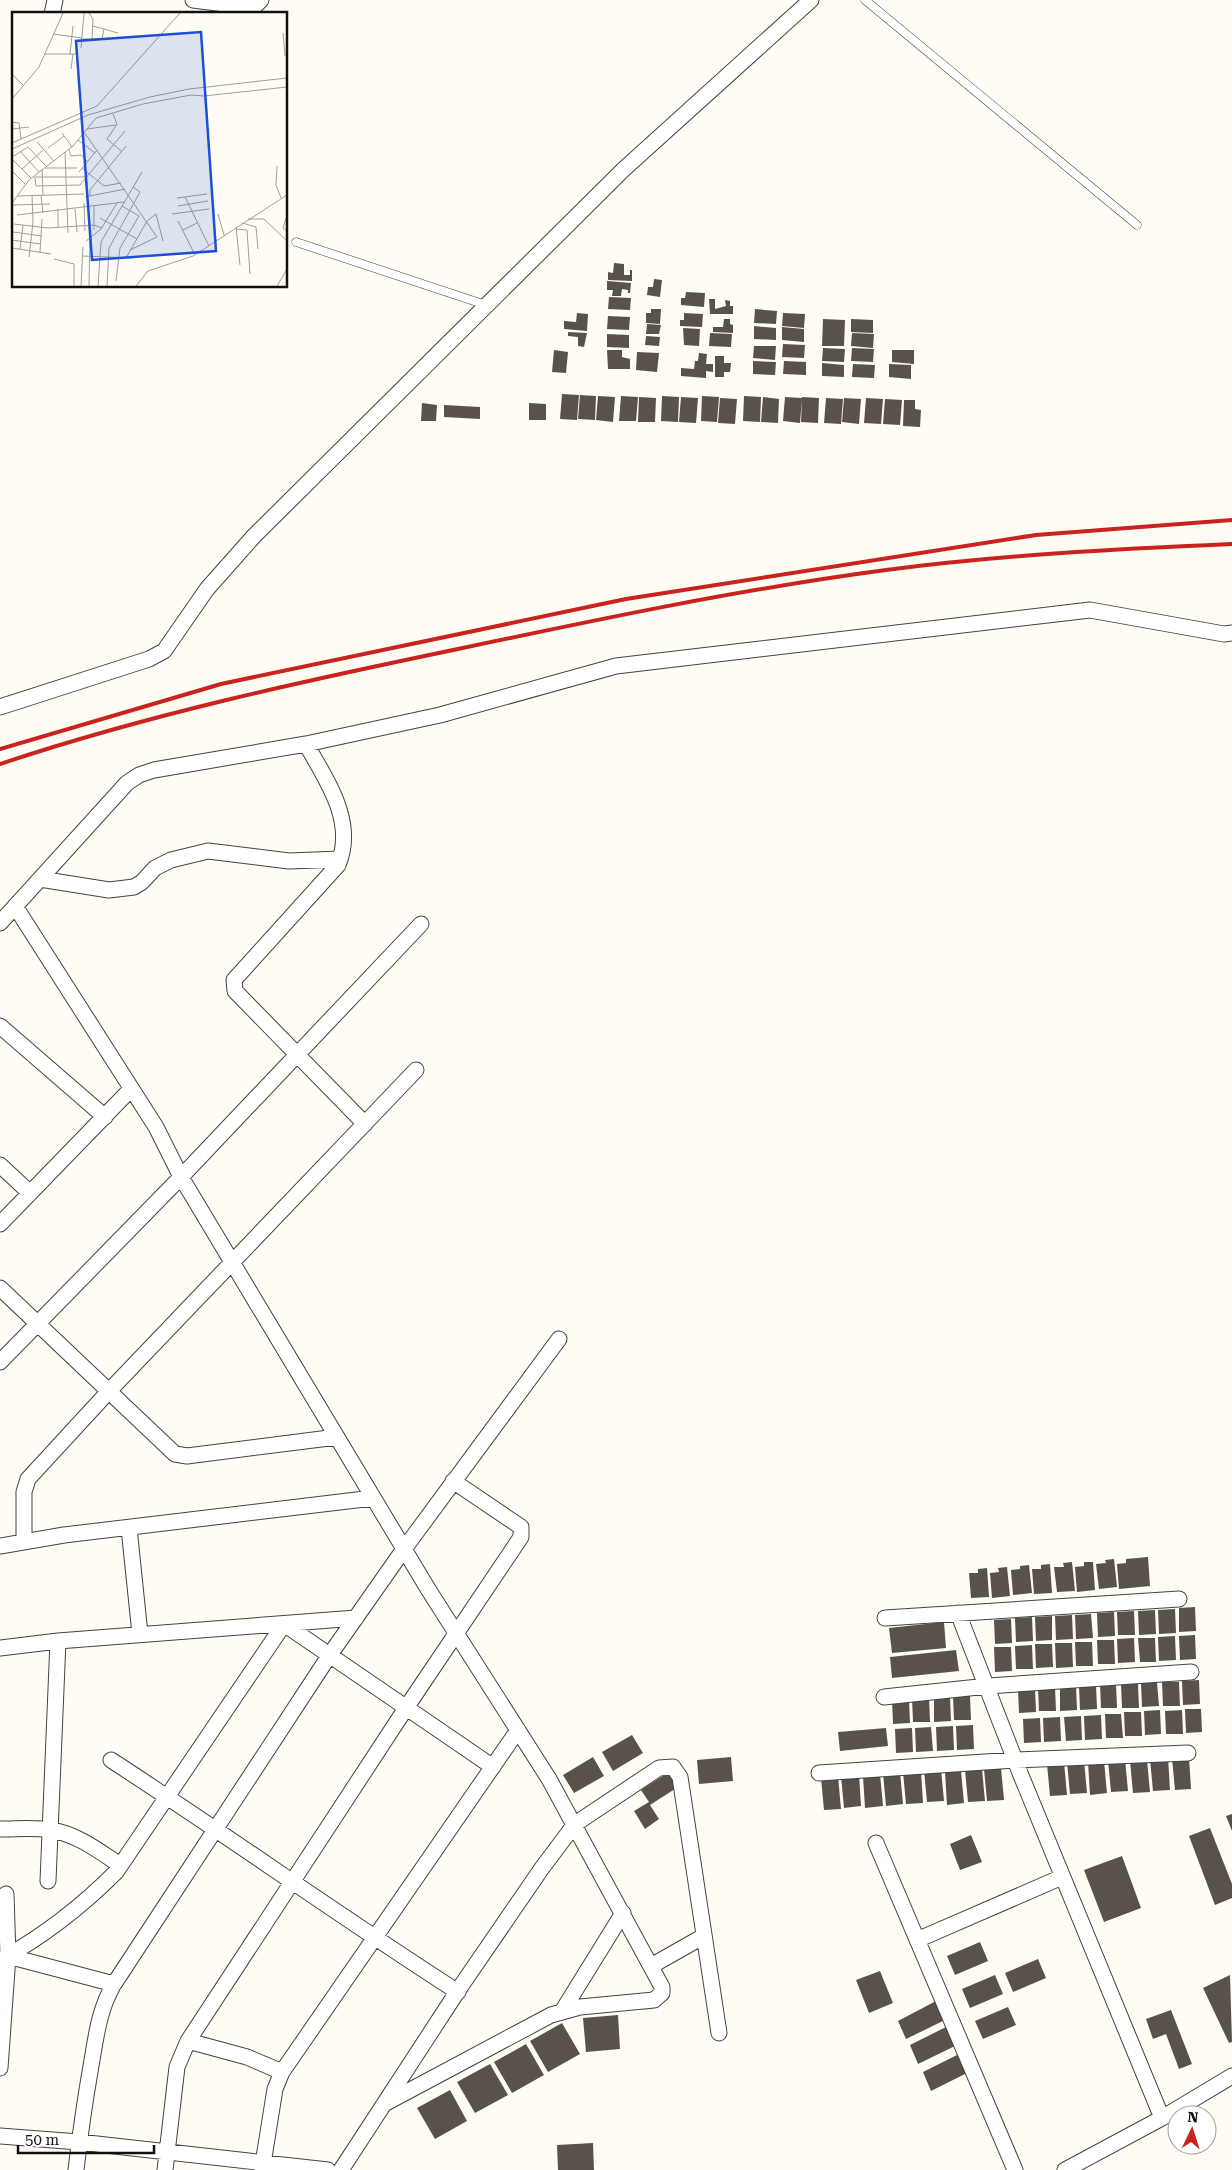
<svg xmlns="http://www.w3.org/2000/svg" width="1232" height="2170" font-family="'Roboto Serif',serif">
<style>
.building{fill:#59524b}
.lines{fill:none;stroke-linecap:round;stroke-linejoin:round}
.service-casing{stroke:#434343;stroke-width:9}
.minor-casing{stroke:#434343;stroke-width:17}
.service{stroke:#fff;stroke-width:8}
.minor{stroke:#fff;stroke-width:15}
.rail{stroke:#ca221e;stroke-width:4}
.inset-road{fill:none;stroke:#9f9e98;stroke-width:1}
.view{fill:#1d4ed8;fill-opacity:0.15;stroke:#1d4ed8;stroke-width:2.5}
.inset-edge{fill:none;stroke:#101010;stroke-width:2.5}
</style>
<rect width="100%" height="100%" fill="#fffdf3"/>
<!-- building -->
<path class="building" d="M614 263 624 264V275H630V270H632V281L608 280V272L613 273Z
M654 279 662 280 660 297 647 295 648 287H653Z
M607 281 631 283 630 293H628V290L622 289 621 296H612L613 290H607Z
M686 292 705 293 704 307 681 305V298H685Z
M609 297 631 298 630 310 608 309Z
M709 299H715V309L726 306 725 300 730 301V306H733V314H710Z
M651 309H661L660 324 646 323V313H651Z
M755 309 777 311 776 324 754 323Z
M577 313 588 314 587 331 564 329V321L576 322Z
M684 313 703 314 702 327 680 326V320H684Z
M783 313 805 314 804 328 782 326Z
M608 316 630 317 629 330 607 329Z
M724 319H730V324L733 325V333L713 332V327H723Z
M823 319 845 320 844 346H822Z
M851 319 873 320V333L851 332Z
M647 324 661 325 659 334H646Z
M754 326 776 328V340L754 339Z
M782 327 804 329V342L782 340Z
M683 328 700 329 699 346 684 345Z
M568 332 587 333 584 347 578 346V337L568 336Z
M710 333 732 334 731 347 709 346Z
M852 333 874 334 873 348 851 346Z
M607 334 629 335V348L607 347Z
M646 336 660 337 659 346 645 345Z
M783 344 805 345 804 358 782 357Z
M754 346H776L775 360 753 358Z
M823 348 845 349 844 362 822 361Z
M852 348 874 349 873 362 851 361Z
M554 350 568 352 566 373 552 372Z
M607 350H622V357L630 359V369H608Z
M892 350H914V364L892 362Z
M637 352 659 353 657 372 636 370Z
M699 353 707 354 706 364H713V372L706 371V378L681 376V368L694 369 695 361H698Z
M715 356H724V363H731L730 372H724V377H715Z
M753 361 776 362 775 375 753 374Z
M784 361 806 362V375L783 374Z
M822 363 844 365V377L822 376Z
M853 364 875 365 874 378 852 377Z
M889 364 911 365V379L889 377Z
M562 394 579 395 577 420 560 419Z
M580 395 596 396 595 420 578 419Z
M598 396 615 397 613 422 596 420Z
M621 396 638 397 636 421H619Z
M662 396 679 397 678 422 661 421Z
M702 396 719 397 717 422 701 421Z
M744 396 761 397 760 422 743 421Z
M639 397 656 398 655 422H638Z
M681 397 698 398 696 423 679 422Z
M763 397 779 399 778 423 761 422Z
M785 397 802 398 800 423 783 421Z
M802 397 819 398 818 423 801 422Z
M720 398 737 399 735 424 718 423Z
M826 398 843 399 841 424 824 423Z
M844 398 861 399 859 424 842 422Z
M866 398 883 399 881 424 864 423Z
M885 399 902 400 900 425 883 424Z
M904 400H915V409L921 410 920 427 903 426Z
M422 403 437 405 436 421H421Z
M529 403 546 404V420H529Z
M444 405 480 407V419L444 417Z
M1148 1557 1150 1586 1119 1589 1117 1564 1126 1563V1559Z
M1114 1559 1117 1587 1099 1589 1096 1564 1106 1563 1105 1560Z
M1072 1562 1075 1591 1057 1592 1054 1567H1064L1063 1563Z
M1084 1562H1093L1095 1590 1077 1592 1075 1567 1084 1566Z
M1050 1564 1052 1593 1034 1594 1032 1569H1041V1565Z
M1029 1565 1032 1593 1013 1595 1011 1570 1020 1569V1566Z
M1007 1567 1010 1596 992 1598 990 1573 999 1572 998 1568Z
M987 1568 989 1597 971 1598 969 1573H978V1569Z
M1195 1607 1196 1631 1179 1632V1608Z
M1175 1609 1176 1633 1159 1634 1158 1610Z
M1155 1610 1156 1634 1139 1635 1138 1611Z
M1134 1611 1135 1635H1118L1117 1612Z
M1114 1612 1115 1636 1098 1637 1097 1613Z
M1091 1614 1093 1638 1076 1639 1075 1615Z
M1072 1615 1073 1639 1056 1640 1055 1616Z
M1052 1616V1640L1036 1641 1035 1617Z
M1032 1617 1033 1641 1016 1642 1015 1618Z
M1011 1619 1012 1643 995 1644 994 1620Z
M944 1622 946 1648 892 1653 889 1628Z
M1195 1635 1196 1659 1180 1660 1179 1636Z
M1175 1636 1176 1660 1159 1661 1158 1637Z
M1134 1638 1135 1662 1118 1663 1117 1639Z
M1138 1638H1155L1156 1662H1140Z
M1097 1640H1114L1115 1664H1098Z
M1075 1642H1092L1093 1666H1076Z
M1055 1643H1072L1073 1667 1056 1668Z
M1035 1644H1052L1053 1667 1036 1668Z
M1032 1645 1033 1669H1016L1015 1646Z
M994 1647H1011L1012 1671 995 1672Z
M956 1650 959 1671 892 1678 890 1657Z
M1199 1680 1200 1704 1183 1705 1182 1681Z
M1157 1682 1159 1706 1142 1707 1141 1683Z
M1162 1682H1179L1180 1706H1163Z
M1116 1683 1117 1708H1101L1100 1684Z
M1121 1684H1138L1139 1708H1122Z
M1096 1685 1097 1709 1080 1710 1079 1686Z
M1076 1686 1077 1710 1060 1711V1687Z
M1055 1687 1056 1711H1039L1038 1688Z
M1035 1688 1036 1712 1019 1713 1018 1689Z
M953 1696H970L971 1720H954Z
M929 1697 930 1722H913L912 1698Z
M950 1697 951 1721 934 1722V1698Z
M892 1699H909L910 1723 893 1724Z
M1185 1709H1201L1202 1732 1186 1733Z
M1160 1710 1161 1734 1145 1735 1144 1711Z
M1182 1710 1183 1734H1166L1165 1711Z
M1124 1712H1141L1142 1736H1125Z
M1105 1714H1121L1123 1738H1106Z
M1101 1715 1102 1739 1085 1740 1084 1716Z
M1081 1716 1082 1740 1066 1741 1064 1717Z
M1060 1717 1061 1741 1044 1742 1043 1718Z
M1040 1718 1041 1742 1024 1743 1023 1719Z
M973 1725 974 1749 957 1750 956 1726Z
M953 1726 954 1750 937 1751 936 1727Z
M931 1727 933 1751 916 1752 915 1728Z
M886 1728 888 1746 840 1751 838 1732Z
M912 1728 913 1752 896 1753 895 1729Z
M632 1735 643 1753 613 1771 602 1752Z
M593 1757 604 1776 574 1793 563 1775Z
M731 1757 733 1781 699 1784 697 1760Z
M1168 1757 1170 1790 1153 1791 1150 1759Z
M1189 1757 1191 1789 1175 1790 1172 1758Z
M1125 1759 1128 1791 1111 1792 1108 1760Z
M1084 1760 1087 1793 1070 1794 1067 1762Z
M1147 1760 1150 1792 1133 1793 1130 1761Z
M1104 1761 1107 1793 1090 1795 1088 1762Z
M1064 1762 1067 1795 1050 1796 1047 1764Z
M1001 1768 1004 1800 987 1801 984 1769Z
M941 1769 944 1801 927 1802 924 1770Z
M982 1769 985 1801 968 1802 965 1770Z
M921 1771 923 1803 906 1804 903 1772Z
M961 1771 964 1803 947 1805 945 1772Z
M669 1772 678 1787 650 1805 659 1819 645 1829 634 1811 649 1802 641 1790Z
M900 1772 903 1804 886 1806 883 1773Z
M859 1774 861 1806 844 1808 841 1776Z
M880 1774 883 1806 865 1808 863 1776Z
M838 1776 841 1809 824 1810 821 1778Z
M1232 1814V1831L1226 1816Z
M1210 1828 1232 1884V1898L1215 1905 1189 1836Z
M971 1835 982 1862 960 1870 950 1844Z
M1122 1856 1141 1908 1104 1922 1084 1870Z
M980 1942 988 1961 955 1975 947 1956Z
M1038 1959 1046 1978 1013 1992 1005 1973Z
M880 1971 893 2003 869 2013 856 1980Z
M995 1975 1003 1994 970 2008 962 1989Z
M1230 1975 1232 2042 1229 2043 1203 1988Z
M936 2001 945 2020 906 2039 898 2021Z
M1008 2007 1016 2025 983 2039 975 2021Z
M1171 2010 1192 2064 1179 2069 1166 2034 1153 2039 1146 2019Z
M618 2015 620 2049 586 2052 583 2018Z
M562 2023 580 2054 548 2072 530 2041Z
M948 2026 957 2045 918 2064 910 2045Z
M526 2044 544 2075 512 2093 494 2062Z
M961 2053 969 2072 931 2091 923 2072Z
M490 2064 508 2095 475 2113 457 2082Z
M450 2090 467 2121 435 2139 417 2108Z
M593 2143 594 2170H558L557 2145Z"/>
<g class="lines">
<defs>
<path id="service" d="M865 0 1137 225
M296 242 486 305"/>
<path id="minor" d="M193 0 249 7 255 6 261 0
M52 14 55 0
M0 707 149 659 164 651 207 589 254 536 624 169 811 0
M306 744C327 781 356 822 338 865L234 980 235 991 365 1124
M40 879 109 890 134 887 142 882 155 868 171 860 208 851 289 861 340 859
M15 906 156 1127 181 1177 428 1589 549 1779 662 1987V1993L654 2000 580 2007 551 2015 386 2103
M0 923 127 783 139 775 154 770 306 744 440 715 616 666 1090 610 1224 634 1232 633
M0 1026 105 1117
M0 1165 30 1193
M0 1224 131 1089
M0 1288 175 1454 187 1456 337 1437
M0 1362 181 1177 421 924
M129 1528 140 1634
M24 1542V1492L28 1479 110 1390 416 1070
M0 1546 64 1535 373 1498
M958 1613 1020 1773 1162 2118
M885 1618 1179 1599
M0 1648 58 1641 356 1618
M884 1697 988 1686 1191 1672
M111 1760C228 1836 341 1917 458 1992
M819 1773 1015 1760 1188 1753
M0 1829C17 1829 35 1827 51 1830 77 1834 99 1851 120 1865
M876 1843 1015 2170
M48 1881 58 1641
M917 1940 1062 1877
M8 1956 114 1984
M0 1960C44 1936 81 1907 116 1872L284 1624 493 1767
M651 1966 704 1936
M563 2010 623 1913
M188 2041 247 2057 282 2072
M0 2068 8 1956 6 1894
M0 2136 79 2142 328 2170
M76 2170C80 2135 85 2100 91 2066 96 2037 99 2009 114 1984L329 1656 404 1549 559 1339
M165 2170 177 2067 188 2041 406 1708 521 1537V1527L453 1481
M262 2170 275 2089 282 2072 518 1730
M341 2170 461 1986 542 1868 575 1824 659 1768 673 1767 680 1777 719 2033
M1065 2170 1162 2118 1232 2076"/>
</defs>
<!-- service casing -->
<use href="#service" class="service-casing"/>
<!-- minor casing -->
<use href="#minor" class="minor-casing"/>
<!-- service -->
<use href="#service" class="service"/>
<!-- minor -->
<use href="#minor" class="minor"/>
<!-- rail -->
<path class="rail" d="M0 749 221 684 626 599 1036 535 1232 520
M0 764C150 714 304 681 458 649 600 619 742 589 886 570 1001 555 1116 549 1232 544"/>
</g>
<!-- overview -->
<g transform="translate(12 12)">
<rect width="275" height="275" fill="#fffdf3"/>
<path class="inset-road" d="M77 1 81 7 80 27M81 14 106 21M271 21 273 44M41 22 70 26M70 27H90L92 17M69 36 72 1M32 42H64M58 42 61 14M59 57 61 42M0 62 12 74M0 87 27 55 51 1M101 102 105 112 95 127 109 139M0 110 7 111 9 127M0 117 17 115M75 117 104 113M72 120 145 225 118 238M50 121 60 135M66 128 83 141M25 130 42 149M0 131 85 94 168 1M36 136 52 124M0 137 76 103 138 85 177 77 275 66M57 138 59 144 69 143 75 149M8 139 27 160M53 140 56 221M0 145 16 135 34 154M0 147 19 166M265 154 264 173 269 186M33 156H65M70 156 92 174 109 171M10 157 31 138M30 157 31 183M0 159 14 173M67 160 85 138M22 165H75M23 166 24 174 68 173 113 119M29 183 31 201M6 184 72 182M78 184V178L114 134M73 185 113 177M173 185 197 234M165 186 195 182M0 191 17 168 61 134 84 106 131 92 179 83 192 84 275 75M72 191 73 219M0 193 38 192M82 194V218M110 194 127 204M166 194 196 189M46 197V215M63 197 65 220M160 202 197 197M206 202 212 223M5 203 112 190M275 203 271 216 275 219M88 206 125 227M236 207H252L275 229M166 209 183 243M230 211 244 215 246 237M2 212 36 216 82 213 90 216M224 215 228 253M224 217 235 218 238 262M171 218 185 211M1 220 30 224M0 228 28 232M74 229 89 217 105 191M0 236 39 242M8 237 11 213M28 240 30 207M70 244 121 246M17 245 21 210 20 183M114 246 135 209 144 202 151 229M42 247 62 252V274M104 269 108 236 127 204M69 274 71 235M77 274 78 220M86 274 89 230 130 160M95 274 97 236 128 180 121 175M124 274 136 259 181 244 275 183M265 274 275 257"/>
<path class="view" d="M189 20 204 239 80 248 64 29Z"/>
<rect width="275" height="275" class="inset-edge"/>
</g>
<!-- north arrow -->
<g transform="translate(1192 2130) rotate(4)"><circle r="24" fill="#ffffff" stroke="#9f9f9f"/>
<path d="M0-4L9 19L0 12L-9 19Z" fill="#ca221e"/>
<text y="-8" font-size="14" font-weight="bold" text-anchor="middle" fill="#101010">N</text>
</g>
<!-- scale -->
<path d="M18 2145v8h136v-8" fill="none" stroke="#101010" stroke-width="2.5"/>
<text x="25" y="2145" font-size="15" fill="#101010" stroke="#ffffff" stroke-width="4" paint-order="stroke">50 m</text>
</svg>
